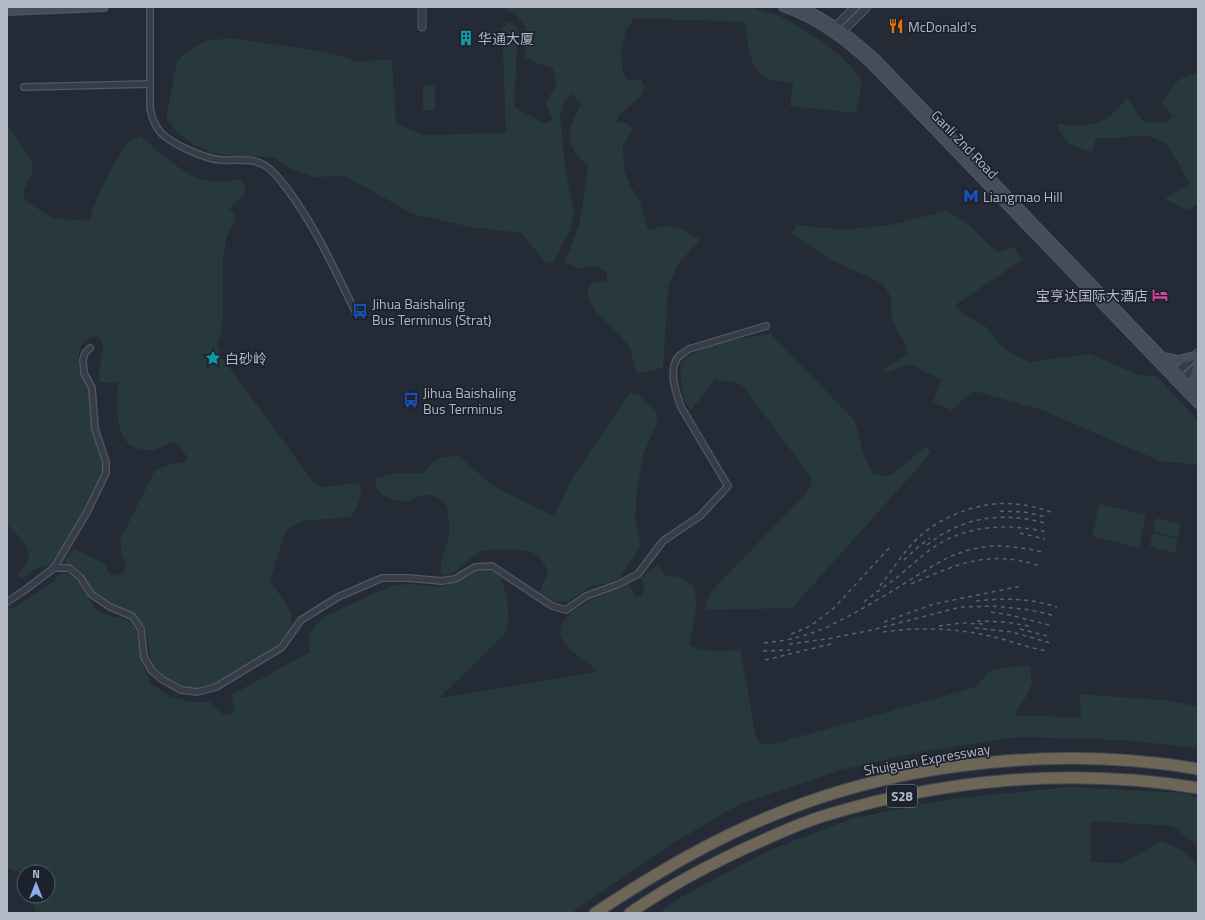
<svg xmlns="http://www.w3.org/2000/svg" width="1205" height="920" font-family="'Titillium Web','Noto Sans SC',sans-serif">
<style>
.green{fill:#28393b}
.lines{fill:none;stroke-linecap:round;stroke-linejoin:round}
.minor-casing{stroke:#525863;stroke-width:8}
.tertiary-casing{stroke:#525863;stroke-width:9}
.secondary-casing{stroke:#525863;stroke-width:10}
.motorway-casing{stroke:#424853;stroke-width:13}
.minor{stroke:#373d48;stroke-width:5.5}
.tertiary{stroke:#373d48;stroke-width:7}
.secondary{stroke:#454c5b;stroke-width:8}
.motorway{stroke:#6d6555;stroke-width:11}
.rail{stroke:#59616f;stroke-width:1.5;stroke-dasharray:4 4;stroke-linecap:butt}
.labels{text-anchor:middle;dominant-baseline:central;stroke-width:3.5;stroke-linejoin:round;paint-order:stroke}
.shield{fill:#1c222d;stroke:#858b97;stroke-width:1}
.shield-label{font-size:13px;font-weight:bold;fill:#b2b8c4}
.poi-label{font-size:14px;fill:#b2b8c4;stroke:#1c222d;text-anchor:start}
.street-label{font-size:14px;fill:#b2b8c4;stroke:#1c222d}
</style>
<rect width="100%" height="100%" fill="#242b37"/>
<!-- green -->
<path class="green" d="M506 7H751L782 17 819 39 844 59 862 80 856 113 790 106 793 83C786 81 778 82 771 80 748 71 748 43 745 22L634 18 626 30 621 52 623 73 628 80H641L645 87 641 96 618 116 617 123H627L633 130 623 145 624 169 629 184 639 199 648 230 665 226 681 228 700 240 676 266 674 275 668 286 663 368 637 373C632 364 634 353 627 344 618 331 590 311 588 296 587 290 590 286 593 282L606 281 607 272 597 266 579 268 565 263 580 221 588 166C584 162 579 157 575 152 564 136 574 119 581 104L572 94 564 101 560 117 566 173 574 212 569 231 554 261 546 264 522 233 470 227 413 214 345 176 313 177 288 168 274 157 236 156 214 153 194 145 176 131 166 118 177 61 189 50 207 41 230 38 307 49 336 55 356 61 392 60 396 124 423 135 506 133 502 28 509 22 514 24 518 30 514 107 545 124 552 120 546 102 557 84 553 69 525 58 526 27 517 16 506 10Z
M1198 73V204L1187 210 1165 199 1190 183 1167 144 1147 135 1115 138H1096L1092 152C1072 146 1065 144 1057 124 1075 125 1095 128 1110 116 1116 111 1122 104 1127 98L1143 122 1166 123 1173 115 1162 104C1171 87 1178 75 1198 73Z
M423 85H435V110H423Z
M7 123 32 163V173L24 189V200L52 218 90 221C96 192 113 168 127 142L134 138 140 136C157 150 184 176 205 180 217 183 228 180 240 180 253 193 240 199 229 208L235 215V221L227 236 223 258V315L221 334 217 345 222 358 315 484 324 487 359 483 362 490 356 509 351 517 303 521 286 530 270 580C282 602 302 613 285 639L217 684 203 688 191 689 177 686 165 679 156 671 151 660 146 630 139 620 126 615 112 612 100 604 82 573 74 567 66 563 65 561 72 551 76 550 106 564 107 572 116 576 124 572 126 563 122 556 120 540 155 470 172 464 185 462 187 457 179 445C177 444 173 443 170 443 164 444 159 450 153 450 111 452 118 412 118 383L100 382C97 372 101 363 103 354 104 348 102 343 100 338 95 336 91 336 86 340 76 348 77 363 81 374 84 380 89 386 90 393 92 404 89 416 92 427 95 441 107 459 102 474 101 480 97 485 95 491 83 517 67 541 52 565L36 569 21 579 17 576C21 571 26 566 28 560 33 547 15 533 7 524Z
M946 211 963 220 997 252 1014 247 1022 260 955 305 963 314 985 326 1005 350 1029 362 1090 354 1139 375 1157 376 1198 421V465L1160 461 1042 410 974 391 951 410 933 402 941 380 910 364 884 373 883 369 908 354 905 343 897 331 891 315V297L883 284 832 260 792 234 796 225 843 230 890 225Z
M771 334 854 420C861 438 862 459 873 474L885 476 893 474 926 446 931 453 792 608 705 610 709 594 805 494 812 484 809 474 742 385 733 382 715 380 691 410C689 407 686 404 684 400 682 395 679 367 681 364 692 346 751 336 771 334Z
M630 393 638 394 656 411 657 423 644 452 637 489 635 521 641 546 619 578 608 583 591 586 568 602H554L539 593 548 572C544 564 541 556 533 553 524 549 488 548 480 552 467 559 461 570 448 576L441 573C439 560 447 548 449 534 450 529 449 522 448 516 448 506 446 501 436 497 424 493 418 495 407 502 390 498 377 499 375 478L396 473H423C436 458 439 457 459 456L493 486 554 516 571 480Z
M1099 504 1146 515 1139 548 1092 536Z
M1156 518 1181 524 1178 538 1153 531Z
M1153 533 1178 539 1175 553 1150 546Z
M659 564 664 575C673 576 684 577 691 584 702 596 692 631 689 645 708 653 720 652 740 649L755 732 760 744 770 745 976 687 989 671 1011 667 1030 666 1032 683 1027 695 1014 716 1081 717 1080 694 1172 701 1198 707V748L1123 740 1018 737 920 752 840 770 738 805 670 845 571 913H37L34 906V896H48V872H43L37 867C27 875 18 873 7 868V606L12 609 53 582 58 575 66 573 75 579 96 610 112 617 126 619 135 628 139 642 144 667 150 683 169 696 192 702H210L222 714 229 715 235 709 231 695 310 652 309 644V635L315 626 326 616 377 592 397 585 413 584 439 587 454 584 477 571 489 569 501 578 507 598 509 619 504 635 439 698 598 672C589 662 573 655 565 644 542 614 610 592 629 584L635 597 641 596 645 587 641 578Z
M1069 787 1183 793 1198 798V847L1173 826 1091 821 1090 862 1123 863 1161 841C1174 846 1190 853 1197 866 1200 871 1198 905 1198 913H659L683 896 768 851 853 818 951 799Z"/>
<g class="lines">
<defs>
<path id="minor" d="M150 7V108C152 117 154 125 161 133 172 144 205 159 221 160 236 161 252 157 266 166 275 172 281 181 288 190 317 229 336 273 357 315
M24 87 150 84
M54 568 87 512 106 473V462L95 429 92 388 84 373 83 360 85 353 90 348
M7 602 25 590 54 568H69L80 577 91 594 110 607 132 616 141 629 144 657 152 671 163 680 181 690 198 692 216 687 282 647 301 620 338 597 382 578H408L442 581 455 579 475 567 492 566 552 606 566 610 586 596 619 584 638 574 663 541 700 516 728 486 681 407C676 393 668 371 678 357 681 354 686 352 689 349L766 326"/>
<path id="tertiary" d="M422 7V27
M855 7 836 26 835 34 843 31 867 7
M1198 353 1177 373 1175 381 1183 379 1198 365"/>
<path id="secondary" d="M783 7C817 19 844 39 871 64L1198 404
M801 7C832 22 851 36 876 59L1198 394
M7 11 104 7
M1162 357 1179 360 1194 356
M1198 393C1193 384 1194 375 1198 366"/>
<path id="motorway" d="M595 913C656 873 718 836 786 810 910 761 1066 746 1198 769
M630 913C673 883 720 859 768 838 788 829 809 820 830 814 949 778 1075 768 1198 788"/>
</defs>
<!-- minor casing -->
<use href="#minor" class="minor-casing"/>
<!-- tertiary casing -->
<use href="#tertiary" class="tertiary-casing"/>
<!-- secondary casing -->
<use href="#secondary" class="secondary-casing"/>
<!-- motorway casing -->
<use href="#motorway" class="motorway-casing"/>
<!-- minor -->
<use href="#minor" class="minor"/>
<!-- tertiary -->
<use href="#tertiary" class="tertiary"/>
<!-- secondary -->
<use href="#secondary" class="secondary"/>
<!-- motorway -->
<use href="#motorway" class="motorway"/>
<!-- rail -->
<path class="rail" d="M1000 511 1024 512 1047 517
M1020 533 1045 539
M927 545C963 516 1005 511 1048 524
M904 560 917 548 930 538
M911 584C957 564 989 549 1040 566
M880 586C891 572 900 557 912 544 935 518 980 500 1015 504 1027 505 1039 508 1051 512
M976 601C1004 598 1030 598 1057 607
M864 602C876 592 889 584 901 574 912 565 922 555 934 547 967 525 1009 523 1047 532
M991 612 1010 615 1053 626
M977 621 1005 622 1029 626
M884 622 934 604 1021 586
M939 626 961 623 983 624
M975 628 1012 632 1050 643
M1020 629 1051 637
M883 632C916 627 953 628 985 635 1007 639 1027 648 1048 651
M791 634 806 628 816 622 834 608 890 547
M764 643C782 641 800 638 817 631 827 628 836 622 845 618 868 606 891 592 913 578 933 566 950 554 973 549 996 543 1020 547 1042 552
M789 644 827 639 872 630 961 607 993 606 1031 610 1055 616
M763 651 790 650
M765 660 835 643"/>
</g>
<!-- icons -->
<defs>
<symbol id="restaurant-bare" viewBox="-9 -9 18 18"><path d="M-5-6h1v4h1v-4h1v4h1v-4h1v5L-1.5 .5V6h-2V.5L-5-1ZM5-6V6H3V1.5H1.5Q1.5-4 5-6Z" fill="#e8710a" stroke="#1c222d" stroke-width="2.5" paint-order="stroke"/></symbol>
<symbol id="building-bare" viewBox="-9 -9 18 18"><path d="M-4-6H4V6H1V3H-1V6H-4ZM-2.5-4.3h1.7v1.8h-1.7ZM.8-4.3h1.7v1.8H.8ZM-2.5-1h1.7V.8h-1.7ZM.8-1h1.7V.8H.8Z" fill="#0f9aa8" stroke="#1c222d" stroke-width="2.5" paint-order="stroke"/></symbol>
<symbol id="metro-bare" viewBox="-9 -9 18 18"><path d="M-5.5 5V-5H-3L0 0L3-5H5.5V5H3V-.5L0 4L-3-.5V5Z" fill="#1a4fb4" stroke="#1c222d" stroke-width="2.5" paint-order="stroke"/></symbol>
<symbol id="hotel-bare" viewBox="-9 -9 18 18"><path d="M-6-4.5h1.5V1H6V5H4.5V3h-9V5H-6ZM-4 0a1.8 1.8 0 1 1 3.6 0ZM.5 0V-2.5h3Q6-2.5 6 0Z" fill="#d1479c" stroke="#1c222d" stroke-width="2.5" paint-order="stroke"/></symbol>
<symbol id="bus-bare" viewBox="-9 -9 18 18"><path d="M-5-6H5V4H4V6H2V4H-2V6H-4V4H-5ZM-3.5-4V0h7V-4ZM-3.5 1.2v1.5H-2V1.2ZM2 1.2v1.5H3.5V1.2Z" fill="#1a4fb4" stroke="#1c222d" stroke-width="2.5" paint-order="stroke"/></symbol>
<symbol id="sight-bare" viewBox="-9 -9 18 18"><path d="M0-6L1.8-2.2L6-1.7L2.9 1.2L3.7 5.4L0 3.3L-3.7 5.4L-2.9 1.2L-6-1.7L-1.8-2.2Z" fill="#0f9aa8" stroke="#1c222d" stroke-width="2.5" paint-order="stroke"/></symbol>
</defs>
<g fill-rule="evenodd">
<use href="#restaurant-bare" x="885" y="15" width="22" height="22"/>
<use href="#building-bare" x="455" y="27" width="22" height="22"/>
<use href="#metro-bare" x="960" y="185" width="22" height="22"/>
<use href="#hotel-bare" x="1149" y="284" width="22" height="22"/>
<use href="#bus-bare" x="349" y="300" width="22" height="22"/>
<use href="#sight-bare" x="202" y="347" width="22" height="22"/>
<use href="#bus-bare" x="400" y="389" width="22" height="22"/>
</g>
<g class="labels">
<!-- shield labels -->
<rect class="shield" x="887" y="785" width="30" height="22" rx="3"/>
<g class="shield-label">
<text x="902" y="796">S28</text>
</g>
<!-- poi labels -->
<g class="poi-label">
<text x="908" y="26">McDonald's</text>
<text x="478" y="38">华通大厦</text>
<text x="983" y="196">Liangmao Hill</text>
<text x="1148" y="295" text-anchor="end">宝亨达国际大酒店</text>
<text x="372" y="303">Jihua Baishaling<tspan x="372" dy="16">Bus Terminus (Strat)</tspan></text>
<text x="225" y="358">白砂岭</text>
<text x="423" y="392">Jihua Baishaling<tspan x="423" dy="16">Bus Terminus</tspan></text>
</g>
<!-- street labels -->
<g class="street-label">
<text transform="translate(965 144) rotate(46)">Ganli 2nd Road</text>
<text transform="translate(927 759) rotate(-10)">Shuiguan Expressway</text>
</g>
</g>
<!-- border -->
<rect width="1205" height="920" fill="none" stroke="#b2b8c4" stroke-width="16"/>
<!-- north arrow -->
<g transform="translate(36 884)"><circle r="19" fill="#1c222d" stroke="#585e69"/>
<path d="M0-3L7 15L0 10L-7 15Z" fill="#8eaded"/>
<text y="-6" font-size="11" font-weight="bold" text-anchor="middle" fill="#b2b8c4">N</text>
</g>
</svg>
